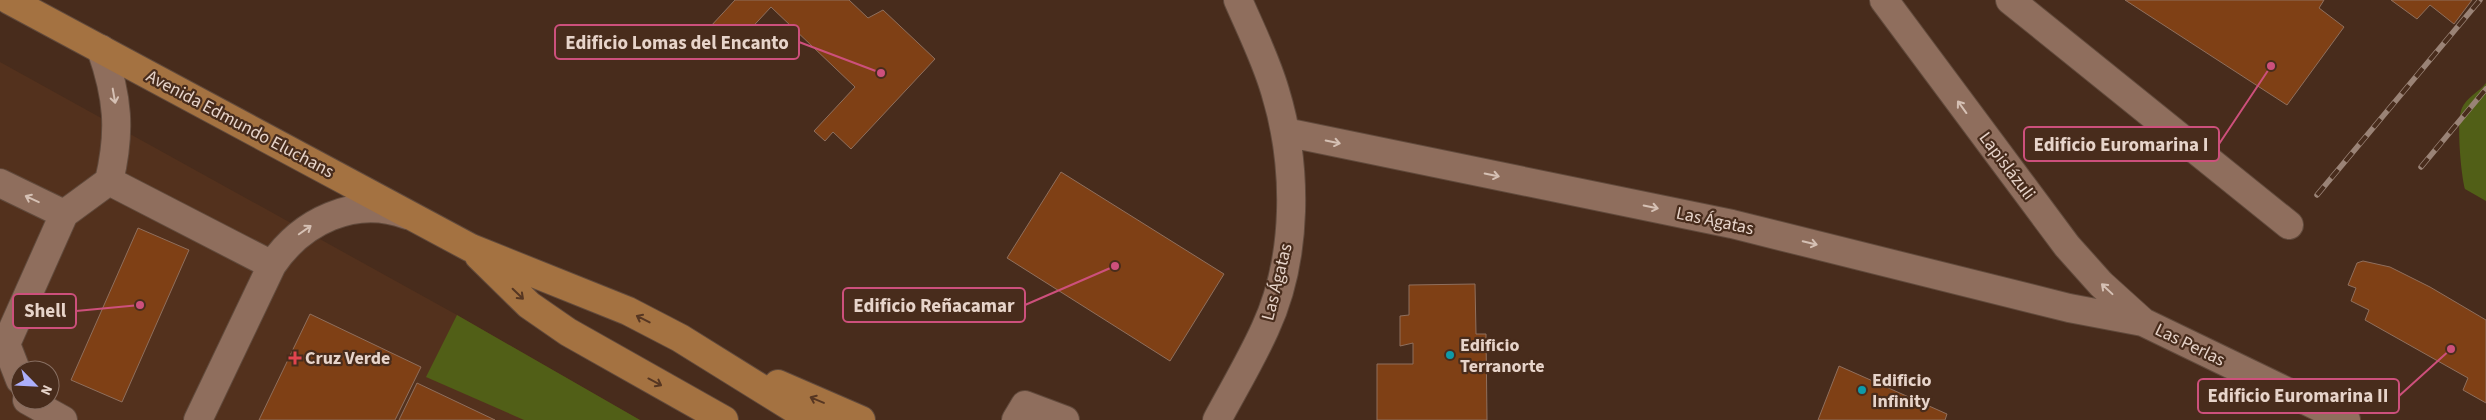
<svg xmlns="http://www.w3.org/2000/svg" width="2486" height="420" font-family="'Source Sans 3',sans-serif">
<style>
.built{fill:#53311d;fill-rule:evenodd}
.green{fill:#515f17}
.building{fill:#7f4015;stroke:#8f6f5d}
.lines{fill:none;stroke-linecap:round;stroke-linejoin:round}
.minor-casing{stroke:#614a3c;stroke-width:30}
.major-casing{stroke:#614a3c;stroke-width:30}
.minor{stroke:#8f6e5d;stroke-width:28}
.major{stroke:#a47241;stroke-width:28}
.rail-casing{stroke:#9a8376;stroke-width:5.5}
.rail{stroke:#482c1c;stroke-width:4;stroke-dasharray:11;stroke-linecap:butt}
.oneway{stroke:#d5c0b4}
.oneway2{stroke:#563622}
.culture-dot{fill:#0f9aa8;stroke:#482c1c;stroke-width:2}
.health-dot{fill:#e0444e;stroke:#482c1c;stroke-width:2}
.labels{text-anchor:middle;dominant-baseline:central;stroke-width:4.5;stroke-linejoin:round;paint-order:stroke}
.street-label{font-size:18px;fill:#e7d4ca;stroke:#482c1c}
.poi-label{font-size:18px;font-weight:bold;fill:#e7d4ca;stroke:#482c1c;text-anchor:start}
.leader{fill:none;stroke:#cd507c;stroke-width:2}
.callout-dot{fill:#cd507c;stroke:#482c1c;stroke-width:2}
.callout{fill:#482c1c;stroke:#cd507c;stroke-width:2}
.callout-label{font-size:19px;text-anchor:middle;font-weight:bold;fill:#e7d4ca}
</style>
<rect width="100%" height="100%" fill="#482c1c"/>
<!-- built -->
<path class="built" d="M0 62 457 315 640 420H0ZM20 370H50V400H20Z"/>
<!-- green -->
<path class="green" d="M2486 83V201L2465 189C2461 175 2456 121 2462 108 2466 98 2480 91 2486 83Z
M457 315 640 420H524L426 377Z"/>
<!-- building -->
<path class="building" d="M735 0H849L868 18 883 10 935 59 851 149 833 132 825 141 814 131 855 87 771 7 732 49 710 27Z
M2125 0H2324L2319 8 2344 27 2287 105Z
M2391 0H2472L2454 24 2430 5 2417 19Z
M1061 172 1224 274 1170 361 1007 258Z
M138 228 189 250 122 402 71 380Z
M2363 261 2390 267 2430 287 2486 320V403L2463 390 2468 378 2365 320 2369 310 2351 301 2356 288 2348 285 2357 263Z
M1475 284 1476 334H1486L1487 420H1377V364H1413V343L1400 346V316L1409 315V285Z
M310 314 421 367 395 420H259Z
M1839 366 1947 414 1945 420H1818Z
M417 383 495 420H399Z"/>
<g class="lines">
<defs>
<path id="minor" d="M1884 0 2067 246 2101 284 2143 322
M2010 0 2289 225
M1285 132 1732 224 2069 308 2143 322 2346 420
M109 181 272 265 198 420
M0 183 64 214
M272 265C301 222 354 195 407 215
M20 380 6 344 64 214 109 181C121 131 118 97 101 49
M27 400 63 420
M1016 420 1025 405 1065 420
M1217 420C1233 390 1251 360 1265 329 1298 258 1298 166 1275 91 1266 60 1251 30 1238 0"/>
<path id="major" d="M9 0 471 248 628 311 680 338 812 420
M479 256 529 305 568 332 724 420
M778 384 861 420"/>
</defs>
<!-- minor casing -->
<use href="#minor" class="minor-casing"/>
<!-- major casing -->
<use href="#major" class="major-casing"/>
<!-- minor -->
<use href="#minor" class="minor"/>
<!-- major -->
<use href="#major" class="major"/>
<defs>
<path id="rail" d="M2421 167 2486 89
M2317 195 2480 0"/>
</defs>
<!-- rail casing -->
<use href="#rail" class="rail-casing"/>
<!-- rail -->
<use href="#rail" class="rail"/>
</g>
<!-- one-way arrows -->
<defs><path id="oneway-shaft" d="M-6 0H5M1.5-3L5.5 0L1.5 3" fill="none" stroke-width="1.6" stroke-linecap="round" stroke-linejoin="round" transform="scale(1.25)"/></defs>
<g class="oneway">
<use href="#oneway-shaft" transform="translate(114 96) rotate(80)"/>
<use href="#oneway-shaft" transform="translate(1962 107) rotate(-126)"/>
<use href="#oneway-shaft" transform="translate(1333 142) rotate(12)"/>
<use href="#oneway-shaft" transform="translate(1492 175) rotate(12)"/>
<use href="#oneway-shaft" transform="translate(32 199) rotate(-155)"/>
<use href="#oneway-shaft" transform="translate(1651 207) rotate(12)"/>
<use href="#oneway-shaft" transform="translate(305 230) rotate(-35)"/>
<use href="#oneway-shaft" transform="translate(1810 243) rotate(14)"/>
<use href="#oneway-shaft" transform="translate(2107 289) rotate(-137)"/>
</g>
<g class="oneway2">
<use href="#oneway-shaft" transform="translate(518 294) rotate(44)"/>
<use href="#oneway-shaft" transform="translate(643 319) rotate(-153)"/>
<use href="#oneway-shaft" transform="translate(655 382) rotate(28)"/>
<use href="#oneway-shaft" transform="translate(817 400) rotate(-157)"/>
</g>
<!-- markers -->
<g class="culture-dot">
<circle cx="1450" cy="355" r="5"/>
<circle cx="1862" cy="390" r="5"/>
</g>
<path class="health-dot" d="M292.5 350.5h5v5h5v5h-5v5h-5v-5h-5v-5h5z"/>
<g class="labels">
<!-- street labels -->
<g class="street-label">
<text transform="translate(240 124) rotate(28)">Avenida Edmundo Eluchans</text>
<text transform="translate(2007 166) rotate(53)">Lapislázuli</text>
<text transform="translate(1715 221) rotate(12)">Las Ágatas</text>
<text transform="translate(1277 282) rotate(-76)">Las Ágatas</text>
<text transform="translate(2190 345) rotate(26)">Las Perlas</text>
</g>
<!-- poi labels -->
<g class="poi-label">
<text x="1460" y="345">Edificio<tspan x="1460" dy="21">Terranorte</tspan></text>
<text x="305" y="358">Cruz Verde</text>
<text x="1872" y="380">Edificio<tspan x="1872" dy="21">Infinity</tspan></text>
</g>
</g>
<!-- callouts -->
<path class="leader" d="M881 73L799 42M2271 66L2219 144M1115 266L1025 305M140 305L76 311M2451 349L2399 396"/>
<g class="callout-dot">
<circle cx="881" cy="73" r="5"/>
<circle cx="2271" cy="66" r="5"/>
<circle cx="1115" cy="266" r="5"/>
<circle cx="140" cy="305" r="5"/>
<circle cx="2451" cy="349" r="5"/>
</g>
<g class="callout">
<rect x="555" y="25" width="244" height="34" rx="5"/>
<rect x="2024" y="127" width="195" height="34" rx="5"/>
<rect x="843" y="288" width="182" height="34" rx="5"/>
<rect x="13" y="294" width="63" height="34" rx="5"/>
<rect x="2198" y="379" width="201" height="34" rx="5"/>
</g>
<g class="callout-label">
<text x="677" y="49">Edificio Lomas del Encanto</text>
<text x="2121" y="151">Edificio Euromarina I</text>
<text x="934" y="312">Edificio Reñacamar</text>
<text x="45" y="317">Shell</text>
<text x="2298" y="402">Edificio Euromarina II</text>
</g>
<!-- north arrow -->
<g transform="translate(35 385) rotate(114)"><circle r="24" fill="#482c1c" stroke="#886f62"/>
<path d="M0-4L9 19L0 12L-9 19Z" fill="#acaffb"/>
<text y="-8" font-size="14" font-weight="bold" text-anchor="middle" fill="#e7d4ca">N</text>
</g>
</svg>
